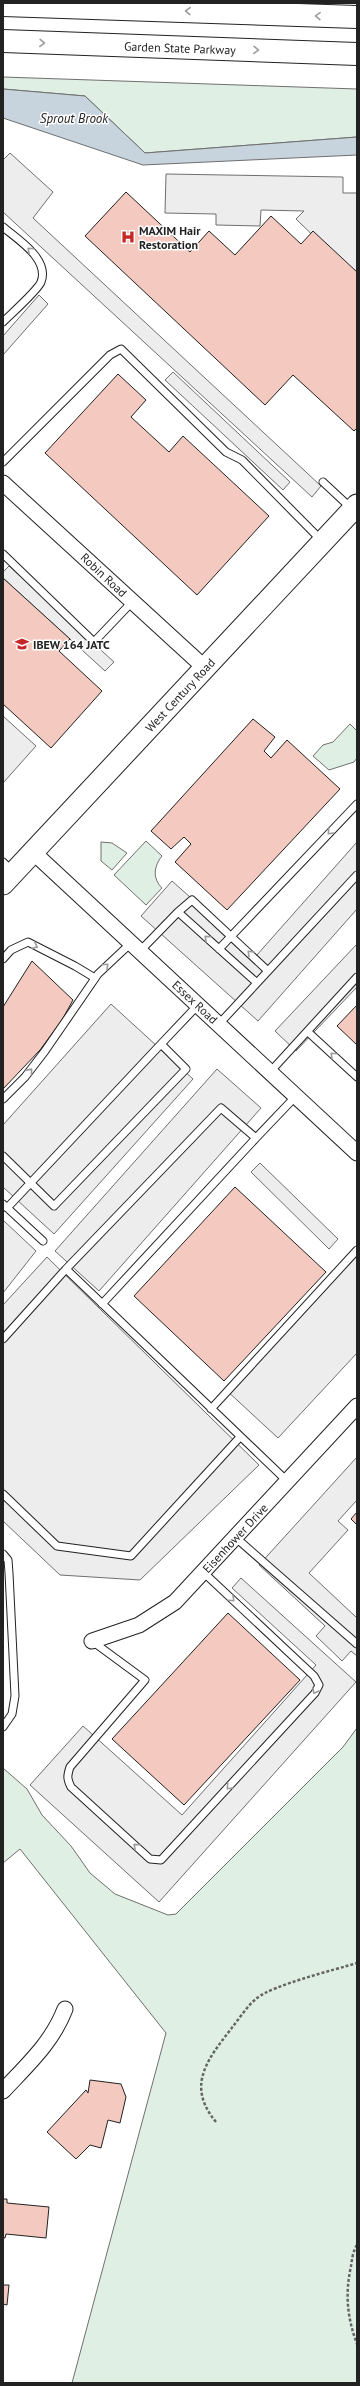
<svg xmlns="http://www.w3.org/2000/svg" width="360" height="2386" font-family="'PT Sans',sans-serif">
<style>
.green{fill:#e0efe3;stroke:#6f6f6f}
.parking{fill:#ededed;stroke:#6f6f6f}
.water{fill:#c7d3dd;stroke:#6f6f6f}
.building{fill:#f3c9c0;stroke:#222}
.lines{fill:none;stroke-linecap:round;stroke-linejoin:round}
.service-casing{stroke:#222;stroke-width:9}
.minor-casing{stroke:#222;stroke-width:17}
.secondary-casing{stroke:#222;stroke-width:23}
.motorway-casing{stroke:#222;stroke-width:24}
.path{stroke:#646464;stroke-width:2.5;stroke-dasharray:3 2;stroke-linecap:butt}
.service{stroke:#fff;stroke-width:7}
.minor{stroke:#fff;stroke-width:15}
.secondary{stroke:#fff;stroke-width:21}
.motorway{stroke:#fff;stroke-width:22}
.oneway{stroke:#9c9c9c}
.labels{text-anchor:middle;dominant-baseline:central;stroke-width:3;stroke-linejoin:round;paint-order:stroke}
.street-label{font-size:12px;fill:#222;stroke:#fff}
.poi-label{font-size:12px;font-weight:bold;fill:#222;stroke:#fff;text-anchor:start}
.water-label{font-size:13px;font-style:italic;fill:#222;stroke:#fff}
</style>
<rect width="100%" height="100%" fill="#fff"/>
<!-- green -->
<path class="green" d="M3 77 357 89V137L145 153 85 96 3 89Z
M350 724 357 731V758L354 762 329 770 313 756 323 745 333 742Z
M146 841 162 856C154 866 152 878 162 888L146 905 114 875Z
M101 842 112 843 127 853 112 870 101 861Z
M357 1728V2383H72L166 2033 20 1849 3 1863V1768L27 1789 42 1815 71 1846 90 1873 115 1894 168 1915 176 1914 343 1747Z"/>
<!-- parking -->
<path class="parking" d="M10 153 53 192 33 218 321 486 312 497 3 212V160Z
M166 174 343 177V193H357V278L296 219 304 211 261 210 260 226 216 225V214L165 213Z
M39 295 48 304 3 355V336Z
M173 372 290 482 283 490 165 380Z
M9 566 114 662 105 671 3 578V572Z
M3 716 36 746 3 783Z
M357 842V909L258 1021 141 916 172 881 256 956Z
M357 944V987L296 1051 275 1031Z
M111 1004 193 1079 54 1234 3 1187V1125Z
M217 1069 261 1108 99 1291 55 1251Z
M260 1163 338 1239 329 1249 251 1172Z
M3 1220 36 1251 3 1293Z
M357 1248V1353L278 1438 225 1389Z
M47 1257 259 1465 140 1580 60 1575 3 1521V1305Z
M357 1457V1500L338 1521 348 1530 309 1573 357 1618V1656L351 1651 342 1661 316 1636 325 1626 259 1565Z
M241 1578 356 1682 159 1902 30 1785 83 1726 182 1815 316 1665 232 1588Z"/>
<!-- water -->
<path class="water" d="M3 89 85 96 145 153 357 137V155L143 165 3 118Z"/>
<!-- building -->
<path class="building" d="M126 192 190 252 209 231 235 255 271 216 301 244 313 231 357 272V428L354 431 293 375 265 405 85 236Z
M118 374 146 400 131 417 169 452 183 436 269 516 197 595 45 453Z
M3 578 70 639 59 651 102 691 51 748 3 704Z
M253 719 275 737 264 751 271 758 287 740 340 789 227 910 175 862 191 844 184 837 171 849 151 831Z
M32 961 73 1000 62 1020 40 1050 3 1089V1007Z
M357 1005V1045L337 1026Z
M235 1187 326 1272 224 1381 134 1296Z
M357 1512V1525L351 1519Z
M228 1613 300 1680 184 1805 112 1739Z
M90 2080 121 2084 126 2097 120 2123 108 2120 101 2148 90 2145 76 2159 47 2132 86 2090 88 2093Z
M3 2199H7V2203L49 2207 46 2238 6 2234 5 2238H3Z
M3 2285H9L7 2305 3 2304Z"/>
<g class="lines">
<defs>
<path id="service" d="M3 227C17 239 50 259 41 282 38 290 11 314 3 322
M3 462 110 355 121 349 226 452 242 460 321 540
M323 482 351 508
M3 554 94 642 132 602
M3 862 12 871
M178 912 192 900 268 971
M219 949 357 804
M140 951 178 912 257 983
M3 959 11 950 28 942 75 966 95 978
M219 1024 357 875
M308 1032 357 1077
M270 1072 357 977
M3 1099 25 1077 45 1051 98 974 131 943
M3 1156 54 1206 186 1069 161 1044 198 1005
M3 1204 43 1241
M7 1208 161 1044
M102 1304 256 1138
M3 1339 66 1269
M211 1409 357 1250
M287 1481 66 1269 221 1108 256 1138 296 1096
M3 1494 57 1546 131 1556 240 1437
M235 1537 357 1644
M3 1554 8 1560 9 1573 15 1696 12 1714 3 1727
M92 1641 145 1680 70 1767C67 1776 67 1779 71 1787L150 1859 161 1860 315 1693 319 1685 314 1676 203 1572"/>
<path id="minor" d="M3 483 205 668
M33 852 357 1153
M92 1641 139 1625 175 1602 357 1406
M3 2091C27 2065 52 2043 65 2009"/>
<path id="secondary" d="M3 884 357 505"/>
<path id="motorway" d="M3 5 357 17
M3 41 357 54"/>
</defs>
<!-- service casing -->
<use href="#service" class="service-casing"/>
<!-- minor casing -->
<use href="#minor" class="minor-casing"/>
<!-- secondary casing -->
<use href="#secondary" class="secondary-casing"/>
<!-- motorway casing -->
<use href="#motorway" class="motorway-casing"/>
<!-- path -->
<path class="path" d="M216 2122C186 2086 207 2060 231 2029 239 2019 247 2006 257 1998 273 1985 334 1970 357 1963
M357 2245C353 2251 352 2259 351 2266 345 2294 347 2317 357 2344"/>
<!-- service -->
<use href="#service" class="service"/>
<!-- minor -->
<use href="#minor" class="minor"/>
<!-- secondary -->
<use href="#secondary" class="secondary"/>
<!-- motorway -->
<use href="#motorway" class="motorway"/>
</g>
<!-- one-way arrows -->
<defs><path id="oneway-chevron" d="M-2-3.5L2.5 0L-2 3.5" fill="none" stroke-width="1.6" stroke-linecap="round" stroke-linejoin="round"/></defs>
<g class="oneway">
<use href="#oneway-chevron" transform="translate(188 11) rotate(-178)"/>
<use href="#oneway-chevron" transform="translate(318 16) rotate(-178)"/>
<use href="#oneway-chevron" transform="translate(42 43) rotate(2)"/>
<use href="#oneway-chevron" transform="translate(256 50) rotate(2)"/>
<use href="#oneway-chevron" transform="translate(30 250) rotate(-137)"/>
<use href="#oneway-chevron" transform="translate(330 832) rotate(133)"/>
<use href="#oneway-chevron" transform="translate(207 938) rotate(-138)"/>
<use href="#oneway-chevron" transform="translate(35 946) rotate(26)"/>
<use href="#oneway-chevron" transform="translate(250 953) rotate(-136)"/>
<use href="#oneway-chevron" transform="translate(106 966) rotate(-43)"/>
<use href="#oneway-chevron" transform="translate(333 1055) rotate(-137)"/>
<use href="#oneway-chevron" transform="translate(30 1071) rotate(-51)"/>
<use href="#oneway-chevron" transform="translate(232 1599) rotate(43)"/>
<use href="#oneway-chevron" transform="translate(315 1691) rotate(119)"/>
<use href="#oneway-chevron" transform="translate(229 1787) rotate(133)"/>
<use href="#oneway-chevron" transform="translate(136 1846) rotate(-138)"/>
</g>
<!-- icons -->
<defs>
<symbol id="hospital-bare" viewBox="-9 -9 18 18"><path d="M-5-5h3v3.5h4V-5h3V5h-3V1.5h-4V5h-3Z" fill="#c62828" stroke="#fff" stroke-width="2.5" paint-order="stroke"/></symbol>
<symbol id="school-bare" viewBox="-9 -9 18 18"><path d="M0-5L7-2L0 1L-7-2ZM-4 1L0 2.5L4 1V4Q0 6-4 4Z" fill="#c62828" stroke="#fff" stroke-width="2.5" paint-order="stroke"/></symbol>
</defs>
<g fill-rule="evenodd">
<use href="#hospital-bare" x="118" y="227" width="20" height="20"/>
<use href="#school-bare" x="12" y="634" width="20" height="20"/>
</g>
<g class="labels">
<!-- street labels -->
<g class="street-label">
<text transform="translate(180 48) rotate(2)">Garden State Parkway</text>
<text transform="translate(104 575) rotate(43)">Robin Road</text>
<text transform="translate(180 695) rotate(-47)">West Century Road</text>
<text transform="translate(195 1002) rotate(43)">Essex Road</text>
<text transform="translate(235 1538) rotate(-47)">Eisenhower Drive</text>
</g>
<!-- poi labels -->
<g class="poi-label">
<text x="139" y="230">MAXIM Hair<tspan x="139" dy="14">Restoration</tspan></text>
<text x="33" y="644">IBEW 164 JATC</text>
</g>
<!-- water labels -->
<g class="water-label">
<text x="74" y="118">Sprout Brook</text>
</g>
</g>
<!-- border -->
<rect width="360" height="2386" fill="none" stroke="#222222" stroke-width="8"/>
</svg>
